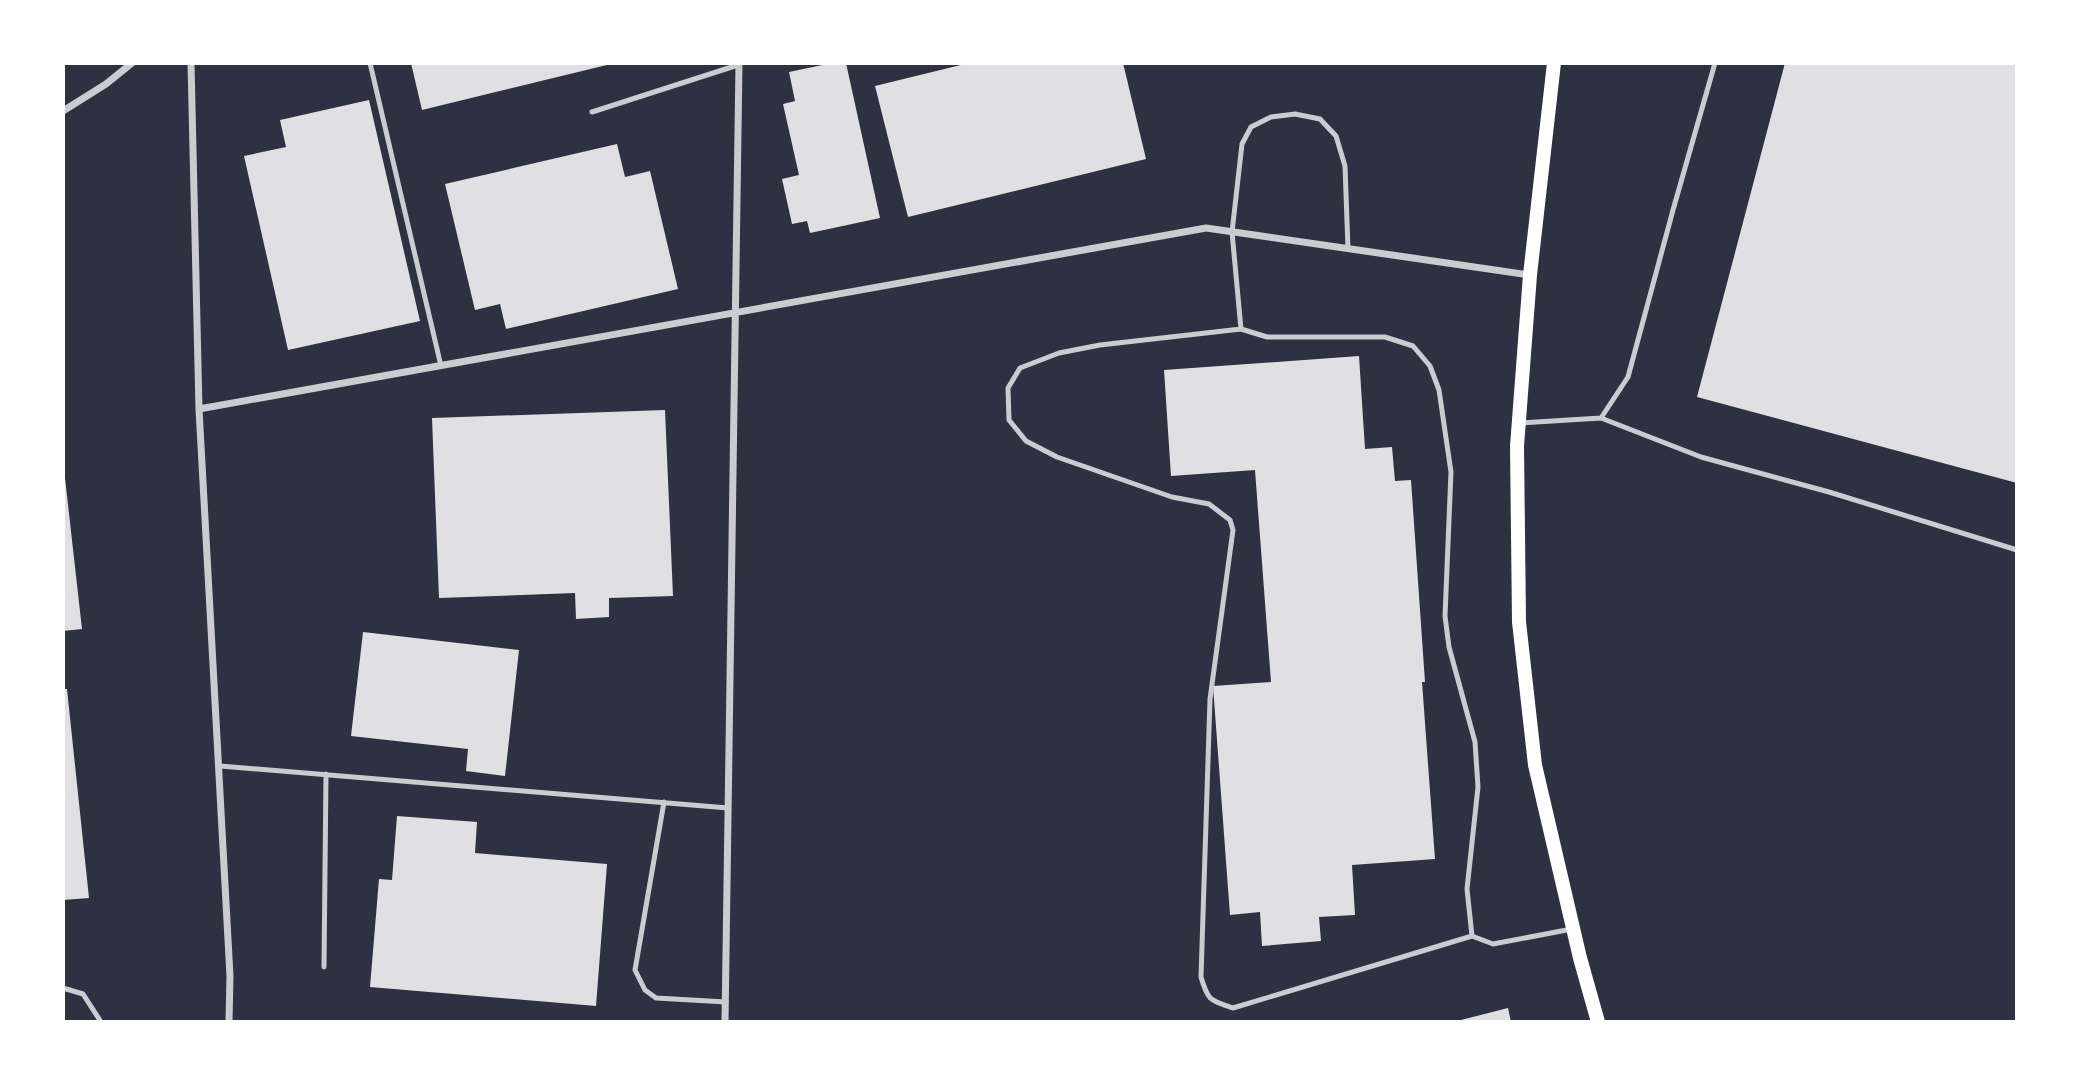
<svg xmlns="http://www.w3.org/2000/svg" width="2080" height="1085" font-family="'Nunito Sans',sans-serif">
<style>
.building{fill:#e0e0e3}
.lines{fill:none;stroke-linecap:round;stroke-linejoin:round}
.service{stroke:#caccd0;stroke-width:5}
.minor{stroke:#caccd0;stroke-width:7}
.secondary{stroke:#fff;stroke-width:14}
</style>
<rect width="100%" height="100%" fill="#2d3142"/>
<!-- building -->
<path class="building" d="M411 63H611V64L422 110Z
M832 63H846L880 218 810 233 807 221 792 224 782 179 799 175 783 104 795 101 789 72Z
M969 63H1123L1146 159 908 217 875 86Z
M1785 63H2017V483L1697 397Z
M369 100 420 321 288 350 244 156 286 147 280 120Z
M617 144 625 177 650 171 678 289 506 329 500 304 475 310 445 184Z
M1359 356 1365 449 1392 447 1395 481 1411 480 1425 682H1422L1435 859 1352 865 1355 915 1319 917 1321 941 1262 946 1260 912 1230 915 1213 686 1271 682 1255 470 1171 476 1164 370Z
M665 410 673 596 609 598V617L576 619 575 593 439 598 432 418Z
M63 478H65L82 629 63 631Z
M363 632 519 650 505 776 466 771 468 749 351 736Z
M63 689H67L89 898 63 900Z
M397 816 477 822 475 853 607 864 596 1006 370 987 379 879 392 880Z
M1508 1008 1511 1022H1457V1021Z"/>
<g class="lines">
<!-- service -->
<path class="service" d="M370 63 441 366
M592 112 738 65
M1241 329 1232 232 1242 144 1251 127 1271 117 1295 114 1320 119 1336 136 1345 166 1348 249
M1601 418 1701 457 1829 492 2017 550
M1521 423 1601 418 1628 377 1673 210 1715 63
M220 766 728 808
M664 802 635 970 645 990 656 998 726 1002
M1472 936 1467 889 1478 787 1475 742 1449 647 1445 616 1451 472 1439 390 1430 366 1413 346 1385 337H1267L1241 329 1100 345 1059 353 1020 368 1008 388 1009 420 1026 441 1057 457 1172 497 1209 504 1230 520 1233 530 1210 699 1201 977C1208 1001 1210 1000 1233 1008L1472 936 1493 944 1572 929
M324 967 326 774
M63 988 83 994 101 1022"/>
<!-- minor -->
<path class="minor" d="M191 63 199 409 230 976 229 1022
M63 111 106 84 132 63
M199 409 1206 228 1530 275
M725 1022 739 63"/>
<!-- secondary -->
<path class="secondary" d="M1554 63 1530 275 1517 446 1519 622 1535 765 1580 958 1598 1022"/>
</g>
<!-- border -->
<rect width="2080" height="1085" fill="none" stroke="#ffffff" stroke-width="130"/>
</svg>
